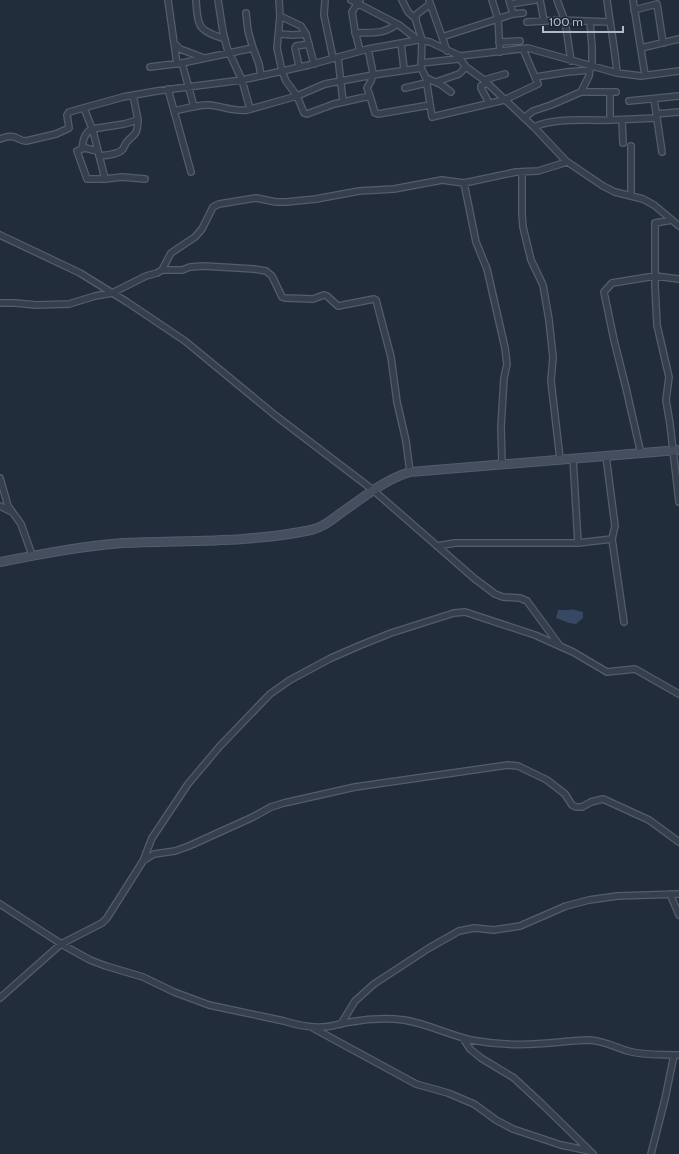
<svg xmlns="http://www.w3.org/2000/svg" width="679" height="1154" font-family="Cabin,sans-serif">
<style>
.water{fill:#364863}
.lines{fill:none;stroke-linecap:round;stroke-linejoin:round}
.street-casing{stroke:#545d6a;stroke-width:8}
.secondary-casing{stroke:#545d6a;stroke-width:10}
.street{stroke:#363f4c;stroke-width:5.5}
.secondary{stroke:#444e5f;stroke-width:8}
</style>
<rect width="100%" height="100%" fill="#222d3c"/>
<!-- water -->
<path class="water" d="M571 609 583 612V618L576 624 569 623 556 618 558 610H570Z"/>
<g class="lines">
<defs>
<path id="street" d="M168 0 177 64
M196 0C198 28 198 30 225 39
M218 0 223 32 227 48 242 80 250 109
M279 0 280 16 277 48 282 71 286 81 297 96 304 113 307 114 334 104 370 96 367 88 371 81 373 73 368 49
M325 0 324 15 333 58
M351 0 399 25 418 40
M360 0 352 12 355 31 360 51
M402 0 408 12 416 19
M429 0 447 51
M492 0 498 19 500 52
M540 0 544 21
M557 0 565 21 571 61
M607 0C610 24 615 49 617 73
M633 0 645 75
M510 4 535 0
M634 10 657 4 663 43
M513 14 523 13
M280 16 301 26 306 34 314 64
M527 22 561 20 609 22
M590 22 592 47V67
M355 33C372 32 383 35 397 24
M279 34 293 35 306 34
M442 37 513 14 509 0
M499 42 520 41
M401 43 404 69
M175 44 180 49 204 58
M253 48 259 64 261 76
M641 48 679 39
M457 55 466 67 484 80 534 127 566 161 603 186 615 192 643 199 654 205 679 226
M338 57 343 102
M182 63 194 107
M421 63 458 59
M299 66 295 48 296 46 309 44
M150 67 182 63 253 48 248 31 246 13
M421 68 426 78 440 84 451 92
M536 77 567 72 590 70
M426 78 432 117 504 100 538 84 523 49
M484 80 505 74
M436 82 459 74 466 67
M486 83 481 86V88L489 103
M405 88 426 83
M168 89 191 172
M581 92H616
M370 96 375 113 378 114 430 105
M654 99 662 152
M629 101 679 96
M84 108 93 131 105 179H87L77 151 85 148 97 151
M174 111C185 109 198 104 209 105 222 106 234 112 247 110L297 96 325 84 373 75 421 68 422 40 415 18 417 14 430 4
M656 114 679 112
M524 118 533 111 551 105 581 92 589 76 590 66
M610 120 657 118
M622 120 623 143
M534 127C555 117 587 121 610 120V92
M0 139C6 137 11 135 17 138 21 140 22 141 26 141L56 134 69 128 67 115 69 112 123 97 157 91 242 80 309 65 368 49 418 40 430 42 460 56 528 48 617 73 641 76 679 71
M82 149C83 141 84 133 92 129L124 124 138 120 133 95
M99 156C106 155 118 155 123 149 124 147 125 145 126 143 135 132 137 137 138 120
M522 172V214L523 227 531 260 543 285 549 320 553 357 551 381 560 459
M105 179 122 177 145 179
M464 183 476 242 487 269 505 348 507 364 504 378 501 426 502 464
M631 196V146
M672 220 655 223V286L657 325 669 377 666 400 670 424 679 502
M0 235 80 273 127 302 185 341 276 416 373 490 475 579 495 594 503 597 520 598 527 601 560 646
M162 270H182L190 267 204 266 254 269 266 271 272 276 282 297 285 298 313 299 324 295 327 296 338 306 374 299 376 300 391 357 397 402 406 441 410 472
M0 303H15L36 305 69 304 95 296 112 293 146 276 157 273 162 270 171 253 195 237 202 229 213 207 219 204 256 198 276 202H286L316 199 359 191 394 189 442 180 464 183 516 172 538 171 567 162
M641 454 626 388 614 340 604 292 612 283 655 276 679 279
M573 458 578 543
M0 478 8 506 21 524 32 555
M0 506 12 512
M612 539 624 622
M437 546 455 543H578L612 539 615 526 606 456
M143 861 152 838 188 784 220 746 270 694 290 680 331 658 361 645 391 633 454 613 465 612 535 635 573 652 607 672 635 669 679 694
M670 894 679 915
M0 904 63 945 90 960 106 966 143 977 174 992 209 1005 284 1021C297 1025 310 1028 323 1027 332 1027 341 1023 350 1022 367 1019 387 1018 404 1020 430 1024 452 1037 477 1041 500 1045 528 1045 550 1043 563 1042 577 1040 590 1040 604 1041 615 1047 628 1051 644 1056 662 1054 679 1055
M0 998 61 944 102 923 107 918 143 861 154 854 175 851 189 846 253 817 271 807 284 803 355 787 508 765 518 766 547 780 565 794 572 805 576 807H582L591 802 603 799 649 820 679 842
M341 1024 355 1001 374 984 429 948 459 931 474 928 494 930 520 926 566 906 589 900 617 896 679 894
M313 1028 416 1084 448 1093 474 1104 496 1120 513 1129 561 1145 590 1151 593 1154
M463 1038 470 1049 481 1058 514 1078 543 1105 589 1150
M651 1154 665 1099 674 1055"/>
<path id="secondary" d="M0 562C41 554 82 546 123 543 186 540 249 543 311 530 324 527 334 518 345 510 365 496 386 479 410 472L679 450"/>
</defs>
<!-- street casing -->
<use href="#street" class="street-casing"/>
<!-- secondary casing -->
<use href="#secondary" class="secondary-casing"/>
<!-- street -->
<use href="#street" class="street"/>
<!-- secondary -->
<use href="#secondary" class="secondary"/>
</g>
<!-- scale -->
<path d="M543 26v6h80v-6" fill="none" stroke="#b2bac8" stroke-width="2"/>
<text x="549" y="26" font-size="12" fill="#b2bac8" stroke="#1c2431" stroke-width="3" paint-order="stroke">100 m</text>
</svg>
